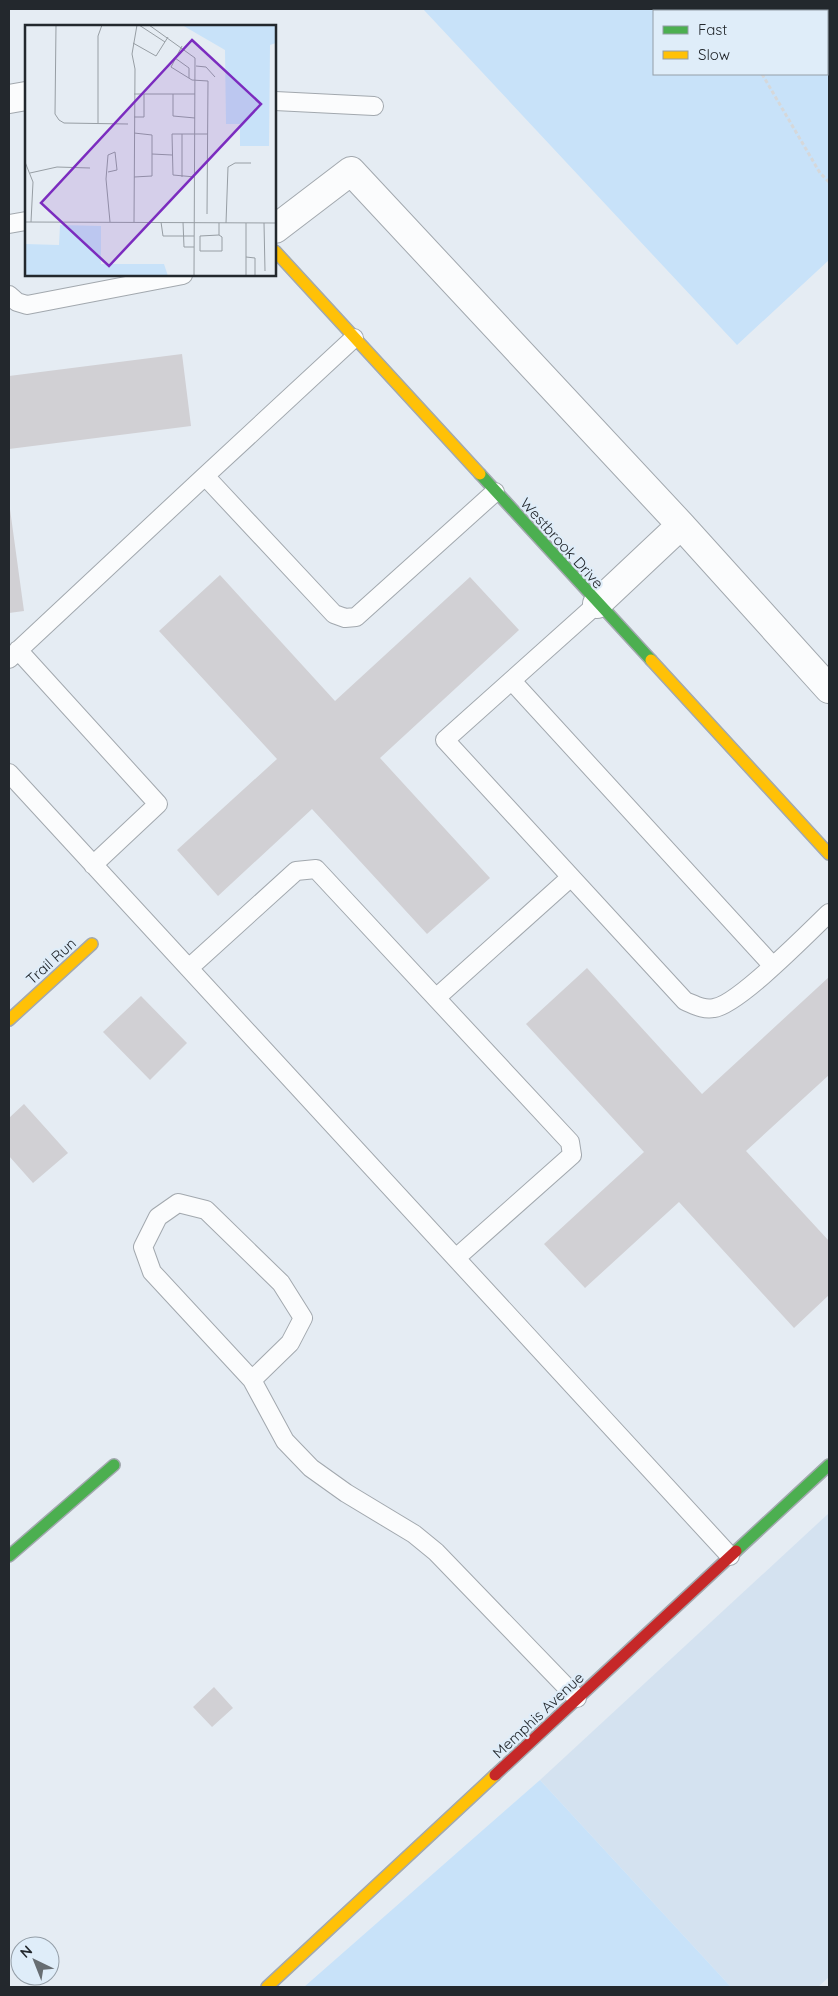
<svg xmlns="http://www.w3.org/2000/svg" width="838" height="1996" font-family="Quicksand,sans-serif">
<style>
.built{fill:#d4e2f0}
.green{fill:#c8e2f9;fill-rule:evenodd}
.building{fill:#d1d0d4}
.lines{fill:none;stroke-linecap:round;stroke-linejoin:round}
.lane-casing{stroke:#a2a8ae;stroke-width:20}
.street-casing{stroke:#a2a8ae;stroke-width:30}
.fast-casing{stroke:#a2a8ae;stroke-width:14}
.slow-casing{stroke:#a2a8ae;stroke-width:14}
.jam-casing{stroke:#a2a8ae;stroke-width:14}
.path{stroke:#d6d8da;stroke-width:3;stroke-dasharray:4 2.5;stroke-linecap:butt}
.lane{stroke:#fbfcfd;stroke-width:18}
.street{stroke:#fbfcfd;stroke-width:28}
.fast{stroke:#4caf50;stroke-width:11}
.slow{stroke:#ffc107;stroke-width:11}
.jam{stroke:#c62828;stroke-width:11}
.labels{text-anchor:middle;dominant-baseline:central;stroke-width:4.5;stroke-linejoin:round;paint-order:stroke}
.street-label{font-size:15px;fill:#23282d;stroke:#dfedf9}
.inset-road{fill:none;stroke:#979ea4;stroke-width:1}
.view{fill:#7b2cbf;fill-opacity:0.15;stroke:#7b2cbf;stroke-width:2.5}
.inset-edge{fill:none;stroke:#23282d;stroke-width:2.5}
</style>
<rect width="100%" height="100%" fill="#e5ecf3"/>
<!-- built -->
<path class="built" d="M829 1513V1977L818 1987H731L540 1780Z"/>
<!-- green -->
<path class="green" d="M423 9H829V260L737 345ZM654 11H827V74H654Z
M540 1780 731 1987H304Z"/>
<!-- building -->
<path class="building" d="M182 354 191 426 9 449V376Z
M9 502 24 611 9 613Z
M220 575 335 701 470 577 519 630 380 758 490 878 427 934 312 809 218 896 177 850 277 759 159 631Z
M587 968 702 1094 829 977V1075L746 1151 829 1241V1295L794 1328 679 1202 585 1288 544 1244 644 1152 526 1024Z
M141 996 187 1043 150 1080 103 1032Z
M24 1104 68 1153 33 1183 9 1156V1118Z
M214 1687 233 1708 212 1727 193 1707Z"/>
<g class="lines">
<defs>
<path id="lane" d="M275 101 374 106
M9 224 26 221
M9 295 17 302 27 305 183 275
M354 338 205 476 334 614 345 618 356 617 495 492
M597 604 445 740 685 1001C695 1005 703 1010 714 1008 738 1005 808 933 829 913
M18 650 158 804 93 865
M9 659 205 476
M512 681 772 965
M9 773 730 1556
M189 968 296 871 316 869 570 1142 572 1155 456 1258
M436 998 571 877
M252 1380 290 1343 303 1318 281 1283 206 1210 178 1203 158 1217 143 1247 152 1272 252 1380 285 1441 311 1468 346 1493 414 1534 436 1552 577 1698"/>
<path id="street" d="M9 99 26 96
M275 229 351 171 681 525 829 689
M597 604 681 525"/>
<path id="fast" d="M480 474 651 660
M736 1551 829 1465
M9 1556 114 1465"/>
<path id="slow" d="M275 251 480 474
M651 660 829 854
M9 1020 92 944
M267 1987 495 1775"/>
<path id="jam" d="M495 1775 736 1551"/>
</defs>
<!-- lane casing -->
<use href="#lane" class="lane-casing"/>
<!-- street casing -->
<use href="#street" class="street-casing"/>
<!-- fast casing -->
<use href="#fast" class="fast-casing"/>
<!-- slow casing -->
<use href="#slow" class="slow-casing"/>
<!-- jam casing -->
<use href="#jam" class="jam-casing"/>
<!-- path -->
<path class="path" d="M733 9 734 11
M762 74 820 173 829 182"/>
<!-- lane -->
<use href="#lane" class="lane"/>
<!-- street -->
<use href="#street" class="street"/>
<!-- fast -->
<use href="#fast" class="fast"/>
<!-- slow -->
<use href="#slow" class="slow"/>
<!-- jam -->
<use href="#jam" class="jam"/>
</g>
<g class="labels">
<!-- street labels -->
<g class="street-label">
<text transform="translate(562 543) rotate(48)">Westbrook Drive</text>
<text transform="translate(51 961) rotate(-42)">Trail Run</text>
<text transform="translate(538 1715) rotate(-43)">Memphis Avenue</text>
</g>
</g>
<!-- overview -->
<g transform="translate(25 25)">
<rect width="251" height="251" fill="#e5ecf3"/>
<path d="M157 0H251V18L245 20 244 121H215V99H201L200 25ZM35 200 76 201V239H139L143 251H0V219L34 220Z" fill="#c8e2f9"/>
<path class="inset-road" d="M31 0 30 89 34 95 39 98 103 99M114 0 140 17M124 0 170 33 169 251M108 18 131 31 143 12M157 21 146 42 167 55 183 56 182 189M150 33 164 43V53M171 41 181 42 190 52M109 69H148M109 92H119V69M170 93 148 91V69H170M73 98V11L77 0M127 129 147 130M0 137 8 157 6 197M83 147 92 145 90 127 83 130 81 154 85 197M5 148 32 142 65 143M109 152 127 151V110L109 108M157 152V109M170 152 148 150 147 109H183M0 197 252 198M109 197 110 44 107 29 112 0M136 197 138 211H169M158 197 159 222H169M201 198 203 142 210 138H226M221 198V251M239 198 240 246M194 210 197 212V226H175V211L194 210V198M221 232 230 233V251"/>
<path class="view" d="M167 15 236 79 84 241 16 178Z"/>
<rect width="251" height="251" class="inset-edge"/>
</g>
<!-- border -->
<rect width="838" height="1996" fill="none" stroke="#23282d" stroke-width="20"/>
<!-- legend -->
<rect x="653" y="10" width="175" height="65" fill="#dfedf9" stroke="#949ea7"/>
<rect x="663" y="26" width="25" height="8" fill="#4caf50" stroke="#949ea7"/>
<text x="698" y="35" font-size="15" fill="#23282d">Fast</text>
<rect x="663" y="51" width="25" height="8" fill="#ffc107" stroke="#949ea7"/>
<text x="698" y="60" font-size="15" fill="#23282d">Slow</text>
<!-- north arrow -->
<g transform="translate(35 1961) rotate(317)"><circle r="24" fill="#dfedf9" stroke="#949ea7"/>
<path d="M0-4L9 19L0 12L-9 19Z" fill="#676d72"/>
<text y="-8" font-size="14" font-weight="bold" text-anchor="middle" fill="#23282d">N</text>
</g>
</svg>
